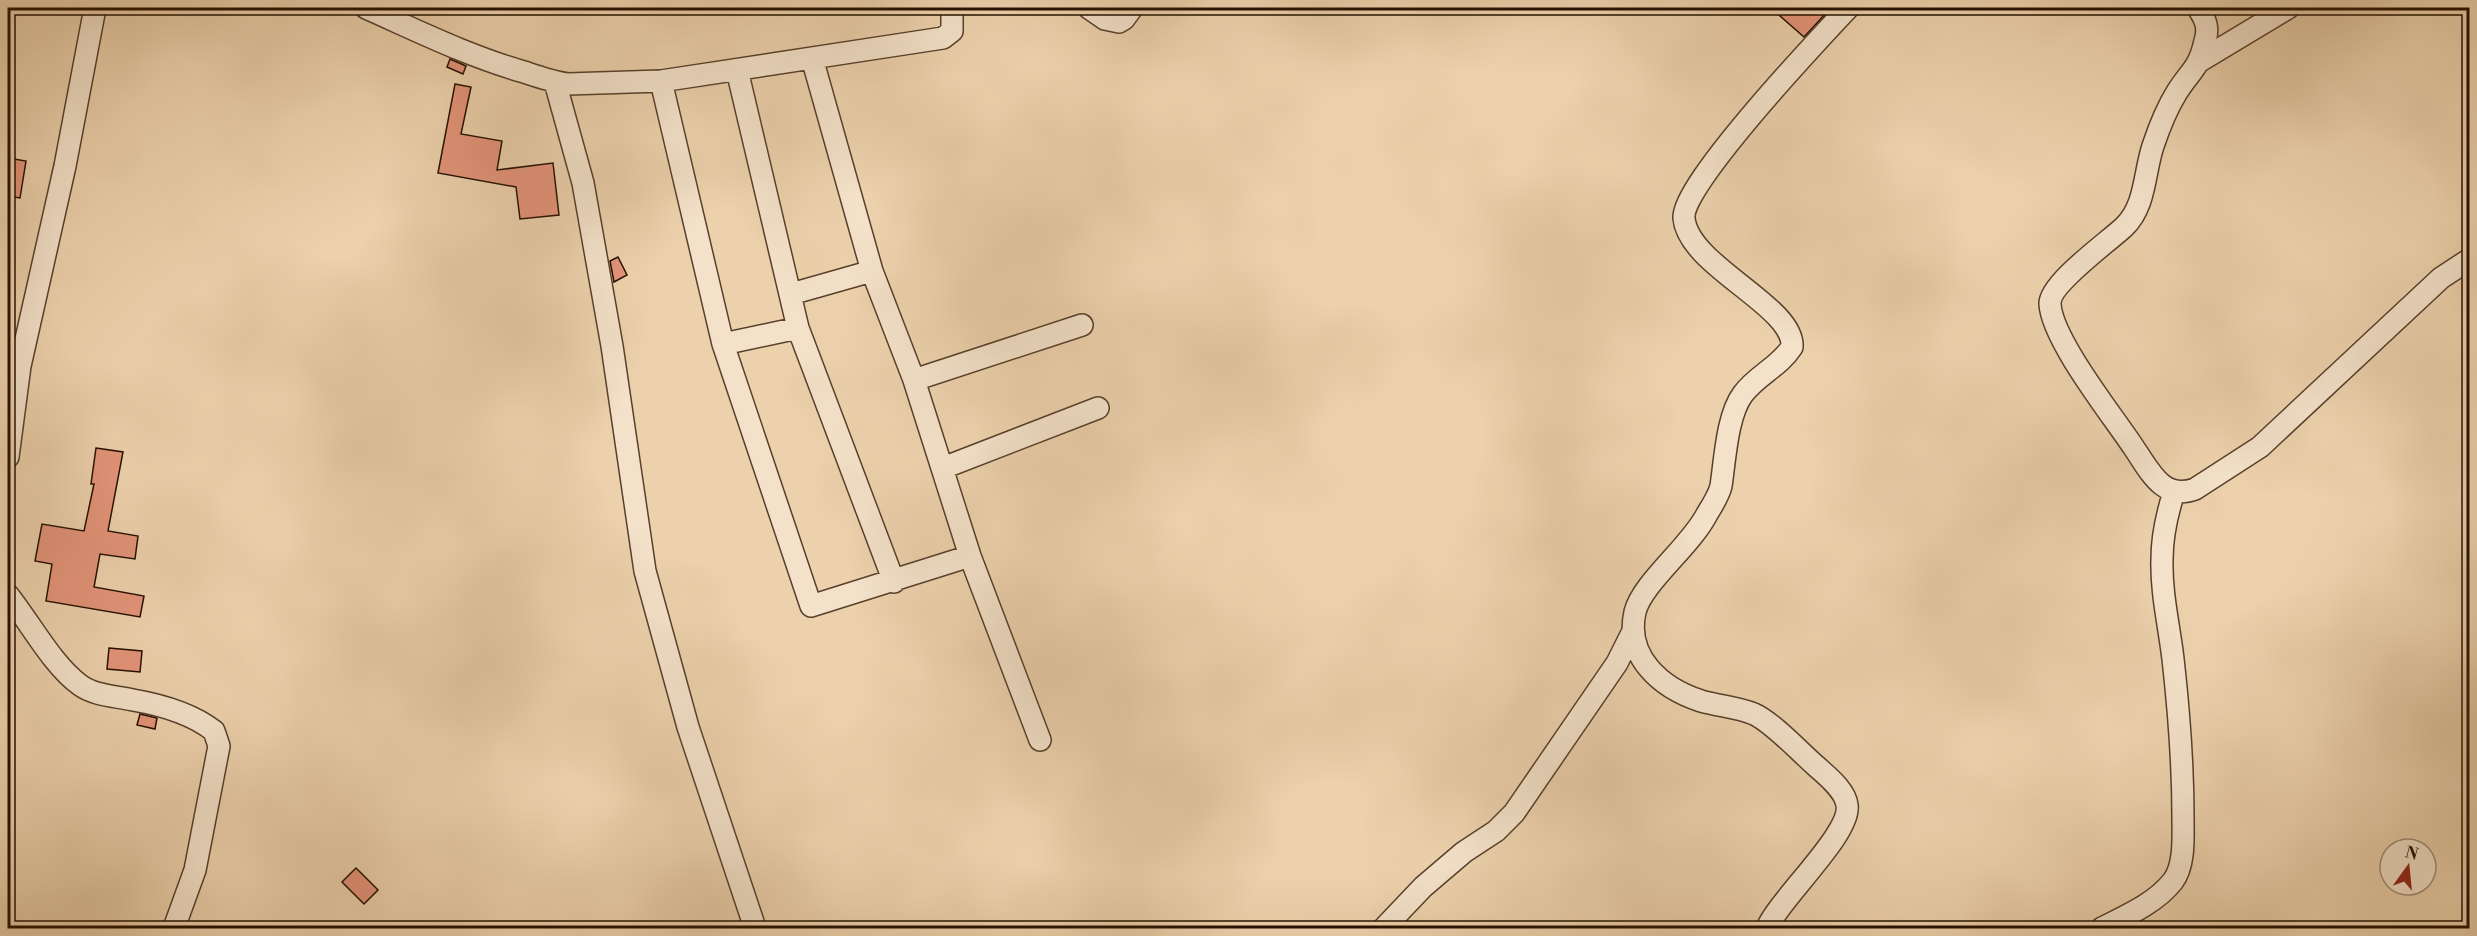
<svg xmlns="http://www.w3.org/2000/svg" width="2477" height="936" font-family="'Libre Bodoni',serif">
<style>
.building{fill:#e3947a;stroke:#251000;stroke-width:1.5}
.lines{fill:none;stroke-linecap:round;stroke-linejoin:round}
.minor-casing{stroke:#57402b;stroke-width:24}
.minor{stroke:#f3e1c9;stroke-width:21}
</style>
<rect width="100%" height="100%" fill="#ecd1ac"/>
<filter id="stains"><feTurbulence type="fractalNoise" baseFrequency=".00333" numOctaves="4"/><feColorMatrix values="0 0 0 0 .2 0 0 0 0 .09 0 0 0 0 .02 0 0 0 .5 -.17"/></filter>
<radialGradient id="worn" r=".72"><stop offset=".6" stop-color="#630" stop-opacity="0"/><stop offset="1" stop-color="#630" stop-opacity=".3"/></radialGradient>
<!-- building -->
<path class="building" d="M1771 8H1823L1828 11 1804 37Z
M450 59 466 66 463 74 447 67Z
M455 84 471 87 461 134 502 141 497 170 553 163 559 215 520 219 516 187 438 173Z
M8 158 26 161 20 198 8 196Z
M618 257 627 275 614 282 610 261Z
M96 448 123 452 108 531 138 536 135 559 100 554 94 587 144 596 140 617 46 601 52 564 35 561 42 524 84 531 94 484H91Z
M109 648 142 651 140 672 107 669Z
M140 714 157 718 155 729 137 725Z
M356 868 378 890 364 904 342 882Z"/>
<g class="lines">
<defs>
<path id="minor" d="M366 8C418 31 468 56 524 72 539 77 553 82 568 84L661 81 943 38 952 31V8
M1089 8 1105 19 1119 22 1124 19 1132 8
M2198 8C2206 20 2209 28 2205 41 2199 69 2190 71 2177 92 2167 108 2159 128 2153 146 2144 173 2146 206 2124 227 2108 242 2049 284 2050 304 2052 340 2113 416 2134 448 2150 471 2163 501 2195 489L2260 447 2441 278 2470 259
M812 58 872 271 914 380 970 556 1040 740
M2200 61 2288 8
M737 70 798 328 894 582
M661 81 723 344 811 606 970 556
M555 82 583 183 612 346 645 571 688 727 755 928
M791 294 872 271
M723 344 798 328
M914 380 1082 325
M8 457 20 366 65 166 95 8
M943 468 1098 408
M8 595C29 621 53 666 80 685 95 696 116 696 133 700 162 705 191 713 214 731L219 746 195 870 174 928
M1384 928 1423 887 1464 852 1496 831 1514 813 1617 663 1633 631
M1767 928C1780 898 1852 833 1847 805 1845 790 1827 776 1816 766 1800 752 1772 722 1754 714 1737 707 1718 706 1701 701 1661 688 1625 657 1635 612 1642 583 1691 546 1707 514 1712 506 1719 495 1721 486 1725 460 1727 415 1743 394 1757 375 1779 367 1792 347 1795 306 1688 266 1684 218 1681 185 1820 38 1848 8
M2102 928C2126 916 2156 903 2173 881 2185 865 2183 837 2183 818 2183 765 2179 712 2173 659 2169 625 2161 593 2162 559 2162 535 2167 514 2174 492"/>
</defs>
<!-- minor casing -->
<use href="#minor" class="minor-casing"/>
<!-- minor -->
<use href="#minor" class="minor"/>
</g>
<!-- margin -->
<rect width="2477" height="936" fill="none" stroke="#ecd1ac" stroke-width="30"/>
<rect x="9" y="9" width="2459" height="918" fill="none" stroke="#251000" stroke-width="3"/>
<rect x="15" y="15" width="2447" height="906" fill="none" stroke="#251000" stroke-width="1.5"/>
<!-- north arrow -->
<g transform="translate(2408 867) rotate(15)"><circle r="28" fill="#f3e1c9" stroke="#a18d79" stroke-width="1.5"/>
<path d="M0-4.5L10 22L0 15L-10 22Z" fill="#8f2418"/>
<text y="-9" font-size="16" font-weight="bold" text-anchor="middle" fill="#251000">N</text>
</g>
<rect width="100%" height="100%" filter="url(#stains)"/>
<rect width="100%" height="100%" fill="url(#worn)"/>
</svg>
